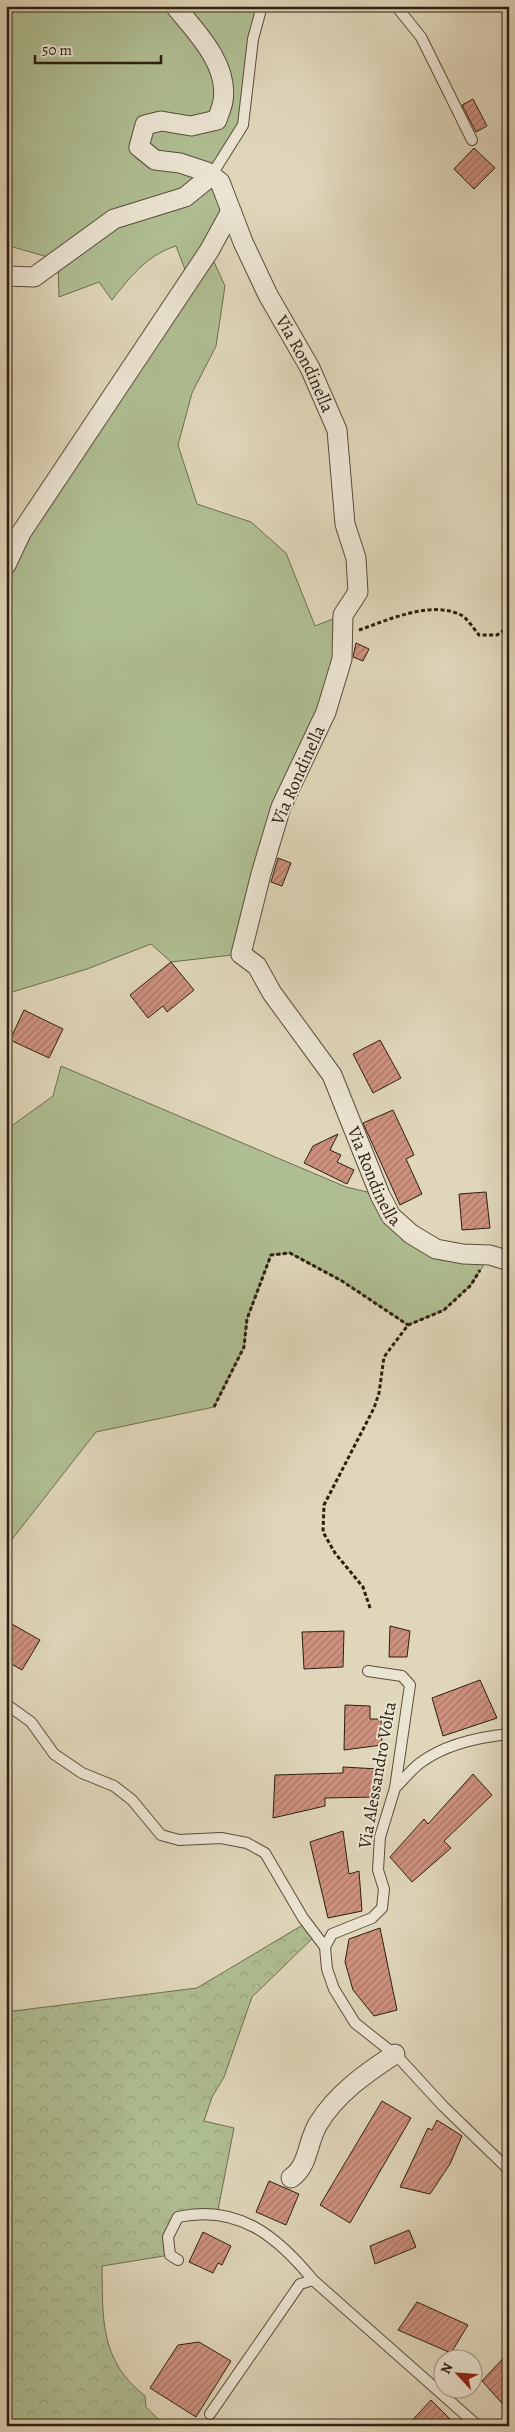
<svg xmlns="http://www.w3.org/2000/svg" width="515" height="2432" font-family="Alegreya,serif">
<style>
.green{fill:#afbe92;stroke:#6e6e50}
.forest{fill:url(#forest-crowns);stroke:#6e6e50}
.building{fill:url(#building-hatch);stroke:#2d1f0f}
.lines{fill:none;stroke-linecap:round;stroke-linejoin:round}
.lane-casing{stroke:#5a4d3a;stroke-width:12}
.street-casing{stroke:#5a4d3a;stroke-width:21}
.path{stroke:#2d1f0f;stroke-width:3;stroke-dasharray:4 2.5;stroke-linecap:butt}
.lane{stroke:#ebe4d2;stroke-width:10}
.street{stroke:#ebe4d2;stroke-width:19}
.labels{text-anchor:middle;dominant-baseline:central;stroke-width:4;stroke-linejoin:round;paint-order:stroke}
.street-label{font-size:18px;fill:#2d1f0f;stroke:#ebe4d2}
</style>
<defs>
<pattern id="forest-crowns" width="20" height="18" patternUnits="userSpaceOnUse" patternTransform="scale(1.25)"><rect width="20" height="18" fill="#afbe92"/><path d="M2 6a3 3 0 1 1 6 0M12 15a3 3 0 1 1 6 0" fill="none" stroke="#97a37d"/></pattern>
<pattern id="building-hatch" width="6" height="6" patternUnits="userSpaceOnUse" patternTransform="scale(1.25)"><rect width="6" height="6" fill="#ce917e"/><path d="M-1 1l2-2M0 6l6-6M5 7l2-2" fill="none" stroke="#a87666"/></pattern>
</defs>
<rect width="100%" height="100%" fill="#e0d6ba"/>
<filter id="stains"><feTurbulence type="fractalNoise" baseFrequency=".004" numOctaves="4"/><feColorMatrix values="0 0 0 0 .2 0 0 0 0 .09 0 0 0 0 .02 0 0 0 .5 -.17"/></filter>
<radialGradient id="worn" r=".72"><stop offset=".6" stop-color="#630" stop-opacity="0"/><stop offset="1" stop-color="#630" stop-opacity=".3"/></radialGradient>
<!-- green -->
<path class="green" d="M6 6H262L243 125 212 176 231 211 209 251 225 286 216 346 192 393 178 445 197 504 251 522 286 553 315 626 343 615 342 659 307 750 241 954 171 962 151 944 87 969 6 994V565L189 280 176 246C147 255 130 277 112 300L99 282 59 297 58 260 6 245Z
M61 1066 346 1187 380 1195 412 1234 490 1255 471 1285 444 1310 408 1325 342 1281 290 1253 271 1255 247 1319 244 1347 214 1407 96 1432 6 1547V1130L53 1096Z"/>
<!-- forest -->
<path class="forest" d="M306 1923 316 1935 252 1997 224 2077 212 2097 204 2121 234 2128 217 2215 178 2217 168 2237 170 2255 102 2266C103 2318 99 2360 145 2396L146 2407 165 2426H6V2012L197 1988Z"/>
<!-- building -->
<path class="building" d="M473 99 487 126 476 132 462 105Z
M474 148 495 168 474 189 454 169Z
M356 643 369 649 363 661 353 657Z
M278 858 291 863 282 886 271 882Z
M171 962 194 990 167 1012 163 1006 148 1018 130 995Z
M24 1010 63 1029 49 1058 10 1040Z
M380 1040 401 1078 373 1093 353 1054Z
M393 1110 414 1155 406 1159 422 1194 400 1205 363 1123Z
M338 1134 330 1150 341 1155 337 1162 354 1170 347 1184 304 1163 313 1146Z
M486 1192 490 1228 462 1230 459 1194Z
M10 1623 40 1640 22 1670 6 1661V1630Z
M390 1626 410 1631 407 1657H389Z
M344 1631 343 1667 304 1669 302 1632Z
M480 1680 497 1718 443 1736 432 1698Z
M345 1705 370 1706V1719H381L382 1745 344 1750Z
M343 1767 378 1769 377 1797 325 1798V1806L273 1818 275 1775 343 1773Z
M473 1774 492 1795 444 1841 451 1848 412 1882 390 1857 424 1819 428 1824Z
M343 1831 349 1874 359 1871 362 1911 328 1918 310 1842Z
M380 1928 397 2010 374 2016 353 1990 345 1962 349 1939Z
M382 2101 411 2118 350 2223 320 2205Z
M437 2120 462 2136 450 2164 430 2194 400 2187 428 2128 432 2130Z
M269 2181 299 2194 286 2225 256 2212Z
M409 2230 416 2247 375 2264 370 2246Z
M203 2232 231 2246 222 2265 218 2263 213 2273 189 2262Z
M417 2302 468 2325 451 2353 398 2330Z
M199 2342 231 2361 196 2417 150 2388 178 2345Z
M509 2352V2411L482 2381Z
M431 2400 457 2426H407Z"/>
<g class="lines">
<defs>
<path id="lane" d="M396 6 421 37 472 140
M211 176 243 125 253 39 262 6
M368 1671 402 1676 410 1685 395 1788 380 1837 378 1870 384 1889 382 1908 372 1918 332 1934 325 1947 327 1969 334 1989 355 2023 398 2057 443 2106 509 2170
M6 1704 31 1722 54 1754 82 1773 114 1786 132 1800 161 1835 179 1840 221 1838 247 1843 265 1853 303 1918 325 1947
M395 1788C403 1780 411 1770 420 1763 444 1745 479 1737 509 1734
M178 2260 170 2255 168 2237 178 2217C238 2204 277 2236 313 2280
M210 2414 300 2284 313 2280 478 2426"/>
<g id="street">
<path id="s1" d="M175 6C196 32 229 64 223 101 222 107 219 114 217 120L191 126 161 121 145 125 139 147 155 160 180 163 207 172 220 182 243 242 268 295 310 368 337 430 345 524 356 558 358 592 343 615 342 659 326 712 281 807 261 874 241 954 257 966 272 993 332 1075 380 1195 391 1216 411 1234 436 1249 463 1254 490 1255 509 1261"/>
<path d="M6 276 34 277 114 219 185 197 211 176"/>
<path d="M6 565 21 533 209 251 231 211"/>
<path d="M291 2178C309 2166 307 2142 318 2124 336 2094 366 2073 395 2054"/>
</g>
</defs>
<!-- lane casing -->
<use href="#lane" class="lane-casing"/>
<!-- street casing -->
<use href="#street" class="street-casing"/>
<!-- path -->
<path class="path" d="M359 630C388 620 431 600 461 615 467 618 474 629 479 635H497L509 627
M214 1407 244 1347 247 1319 271 1255 290 1253 342 1281 408 1325
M370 1608 363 1587 335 1553 323 1532 324 1505 374 1408 379 1393 384 1357 408 1325 444 1310 471 1285 480 1270"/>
<!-- lane -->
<use href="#lane" class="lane"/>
<!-- street -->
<use href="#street" class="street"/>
</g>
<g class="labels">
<!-- street labels -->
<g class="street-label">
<text stroke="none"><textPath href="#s1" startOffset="518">Via Rondinella</textPath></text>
<text transform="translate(298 775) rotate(-66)">Via Rondinella</text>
<text stroke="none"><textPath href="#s1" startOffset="1402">Via Rondinella</textPath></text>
<text transform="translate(377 1775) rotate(-80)">Via Alessandro Volta</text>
</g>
</g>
<!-- margin -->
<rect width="515" height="2432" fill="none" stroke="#e0d6ba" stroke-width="25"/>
<rect x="8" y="8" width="500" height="2417" fill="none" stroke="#2d1f0f" stroke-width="2.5"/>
<rect x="12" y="12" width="490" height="2407" fill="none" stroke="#2d1f0f"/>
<!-- north arrow -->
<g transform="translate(458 2374) rotate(296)"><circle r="24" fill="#ebe4d2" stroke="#9f9584"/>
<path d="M0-4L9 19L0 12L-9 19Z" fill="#8f2418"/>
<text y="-8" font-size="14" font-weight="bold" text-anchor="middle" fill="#2d1f0f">N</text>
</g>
<!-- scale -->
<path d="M35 55v8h126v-8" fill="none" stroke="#2d1f0f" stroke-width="2.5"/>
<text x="42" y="55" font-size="15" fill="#2d1f0f" stroke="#ebe4d2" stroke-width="4" paint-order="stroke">50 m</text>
<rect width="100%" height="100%" filter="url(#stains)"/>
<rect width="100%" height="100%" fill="url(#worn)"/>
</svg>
